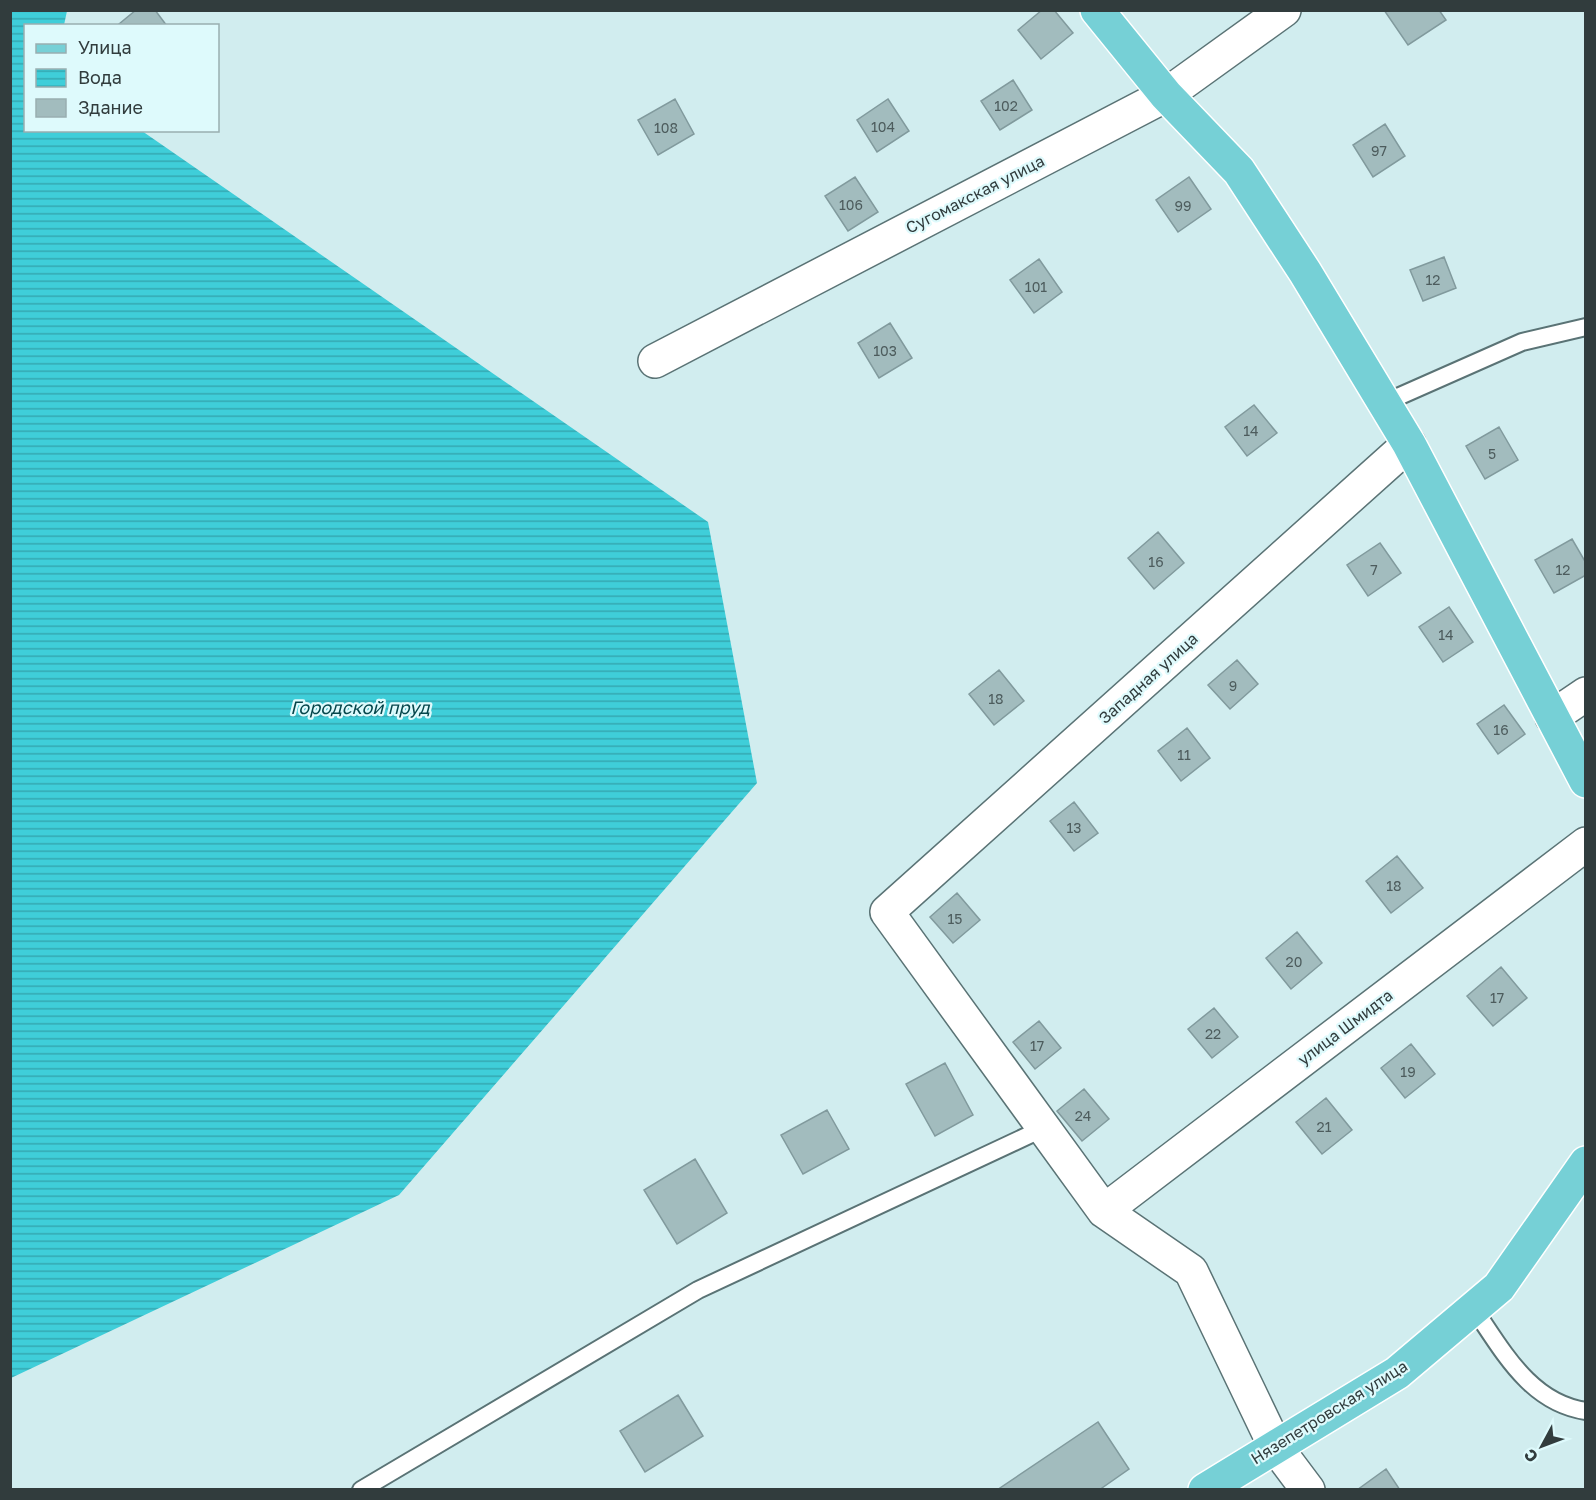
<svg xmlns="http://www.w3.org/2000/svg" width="1596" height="1500" font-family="'Golos Text',sans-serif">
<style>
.water{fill:url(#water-rules)}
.building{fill:#a2bcbe;stroke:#819a9d;stroke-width:1.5}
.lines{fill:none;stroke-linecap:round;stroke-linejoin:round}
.lane-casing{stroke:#5a7375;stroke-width:20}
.street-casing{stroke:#5a7375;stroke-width:36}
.primary-casing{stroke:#fff;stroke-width:36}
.lane{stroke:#fff;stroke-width:16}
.street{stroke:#fff;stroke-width:33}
.primary{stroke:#76d0d6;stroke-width:33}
.labels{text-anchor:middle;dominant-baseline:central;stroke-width:4.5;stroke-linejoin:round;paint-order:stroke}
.number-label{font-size:14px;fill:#4d5c5d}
.street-label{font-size:16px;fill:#313c3d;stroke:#defafc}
.water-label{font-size:18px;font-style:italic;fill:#05464b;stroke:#defafc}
</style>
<defs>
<pattern id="water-rules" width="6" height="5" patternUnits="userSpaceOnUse" patternTransform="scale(1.5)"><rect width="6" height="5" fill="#3fced9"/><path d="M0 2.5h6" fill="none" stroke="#35a8b1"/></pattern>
</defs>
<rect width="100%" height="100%" fill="#d1edef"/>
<!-- water -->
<path class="water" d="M10 11H67L64 25 26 26V130L142 131 708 522 757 783 399 1195 11 1378Z"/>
<!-- building -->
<path class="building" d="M136 10H155L167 26H121L119 24Z
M1042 10H1054L1073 33 1041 59 1018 30Z
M1384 10H1439L1446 20 1408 45Z
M1013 80 1032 110 1000 130 981 101Z
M675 99 694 134 658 155 638 120Z
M888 99 909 131 877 152 857 120Z
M1385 124 1405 156 1373 177 1353 145Z
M855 177 878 212 848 231 825 196Z
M1189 177 1211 209 1178 232 1156 200Z
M1444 257 1456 288 1423 301 1410 270Z
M1039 259 1062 292 1034 313 1010 280Z
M890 323 912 358 879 378 858 343Z
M1254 405 1277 433 1247 456 1225 427Z
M1499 427 1518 460 1485 479 1466 446Z
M1158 532 1184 563 1154 589 1128 558Z
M1572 539 1586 563V575L1554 593 1535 560Z
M1380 543 1401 573 1368 596 1347 565Z
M1449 607 1473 642 1443 662 1419 627Z
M1237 660 1258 684 1230 709 1208 685Z
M999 670 1024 701 994 725 969 694Z
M1504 705 1525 734 1498 754 1477 724Z
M1187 728 1210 758 1181 781 1158 751Z
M1074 802 1098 833 1074 851 1050 821Z
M1397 856 1423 888 1391 913 1366 881Z
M957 893 980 920 953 943 930 917Z
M1297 932 1322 963 1291 989 1266 958Z
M1501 967 1527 998 1493 1026 1467 996Z
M1214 1008 1238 1037 1212 1058 1188 1029Z
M1039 1021 1061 1048 1035 1069 1013 1042Z
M1411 1044 1435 1074 1405 1098 1381 1068Z
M945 1063 973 1115 935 1136 906 1084Z
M1084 1089 1109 1119 1082 1141 1057 1111Z
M1326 1098 1352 1130 1322 1154 1296 1122Z
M827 1110 849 1149 803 1174 781 1135Z
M695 1159 727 1213 677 1244 644 1190Z
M678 1395 703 1436 645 1472 620 1431Z
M1098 1422 1129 1469 1099 1490H997Z
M1386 1469 1400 1490H1357Z"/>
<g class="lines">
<defs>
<path id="lane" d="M1384 403 1522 342 1586 327
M1474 1309C1503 1351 1530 1403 1586 1411
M361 1490 698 1290 1044 1128"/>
<path id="street" d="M655 361 1166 95 1284 10
M1552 717 1586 694
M1104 1211 1586 844
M1308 1490 1275 1446 1191 1271 1104 1211 887 912 1409 444"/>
<path id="primary" d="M1097 10 1166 95 1239 171 1305 272 1409 444 1586 781
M1205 1490 1397 1373 1499 1287 1586 1163"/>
</defs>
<!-- lane casing -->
<use href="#lane" class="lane-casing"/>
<!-- street casing -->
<use href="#street" class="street-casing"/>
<!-- primary casing -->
<use href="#primary" class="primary-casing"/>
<!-- lane -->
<use href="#lane" class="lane"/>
<!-- street -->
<use href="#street" class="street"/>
<!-- primary -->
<use href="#primary" class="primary"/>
</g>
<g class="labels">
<!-- number labels -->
<g class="number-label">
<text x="1006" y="105">102</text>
<text x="883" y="126">104</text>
<text x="666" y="127">108</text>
<text x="1379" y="150">97</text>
<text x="851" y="204">106</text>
<text x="1183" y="205">99</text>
<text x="1433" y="279">12</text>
<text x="1036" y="286">101</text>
<text x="885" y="350">103</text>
<text x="1251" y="430">14</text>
<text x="1492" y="453">5</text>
<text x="1156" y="561">16</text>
<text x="1374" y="569">7</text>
<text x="1563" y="569">12</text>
<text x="1446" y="634">14</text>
<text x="1233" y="685">9</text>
<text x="996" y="698">18</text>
<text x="1501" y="729">16</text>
<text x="1184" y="754">11</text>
<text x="1074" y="827">13</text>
<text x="1394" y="885">18</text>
<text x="955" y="918">15</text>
<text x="1294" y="961">20</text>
<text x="1497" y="997">17</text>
<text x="1213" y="1033">22</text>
<text x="1037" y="1045">17</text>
<text x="1408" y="1071">19</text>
<text x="1083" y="1115">24</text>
<text x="1324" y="1126">21</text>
</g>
<!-- street labels -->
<g class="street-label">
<text transform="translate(975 194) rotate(-27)">Сугомакская улица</text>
<text transform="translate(1148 678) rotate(-42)">Западная улица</text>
<text transform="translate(1345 1027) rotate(-37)">улица Шмидта</text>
<text transform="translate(1329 1412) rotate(-32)">Нязепетровская улица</text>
</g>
<!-- water labels -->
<g class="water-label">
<text x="360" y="707">Городской пруд</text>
</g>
</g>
<!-- border -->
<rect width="1596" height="1500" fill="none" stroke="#313c3d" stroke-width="24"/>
<!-- legend -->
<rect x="24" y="24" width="195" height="108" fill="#defafc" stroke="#99aeb0" stroke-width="1.5"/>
<rect x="36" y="44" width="30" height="9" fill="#76d0d6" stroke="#99aeb0" stroke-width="1.5"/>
<text x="78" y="54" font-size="18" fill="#313c3d">Улица</text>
<rect x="36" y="69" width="30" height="18" fill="url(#water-rules)" stroke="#99aeb0" stroke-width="1.5"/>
<text x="78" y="84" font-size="18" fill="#313c3d">Вода</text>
<rect x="36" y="99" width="30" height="18" fill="#a2bcbe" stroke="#99aeb0" stroke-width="1.5"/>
<text x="78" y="114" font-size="18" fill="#313c3d">Здание</text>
<!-- north arrow -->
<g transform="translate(1542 1446) rotate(229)" stroke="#defafc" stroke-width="4.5" paint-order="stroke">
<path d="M0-4.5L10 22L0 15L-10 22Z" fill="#313c3d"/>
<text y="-9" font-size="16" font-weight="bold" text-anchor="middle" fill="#313c3d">С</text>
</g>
</svg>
